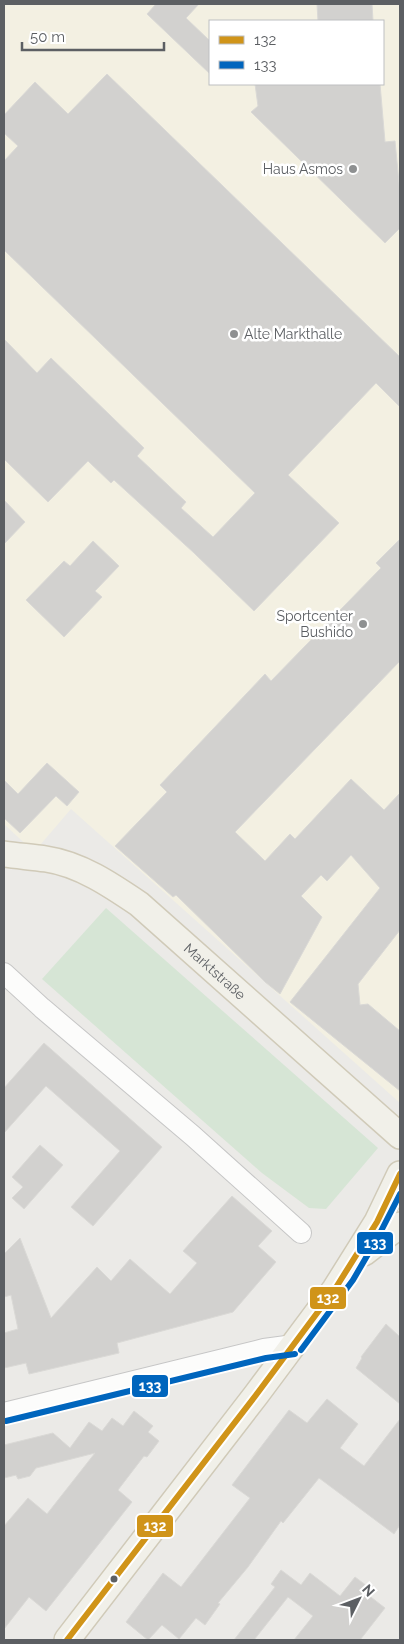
<svg xmlns="http://www.w3.org/2000/svg" width="404" height="1644" font-family="Raleway,sans-serif">
<style>
.commercial{fill:#f3f0e2;fill-rule:evenodd}
.green{fill:#d6e5d5}
.building{fill:#d2d1cf;stroke:#dad9d6}
.lines{fill:none;stroke-linecap:round;stroke-linejoin:round}
.minor-casing{stroke:#c6c6c6;stroke-width:22}
.major-casing{stroke:#d0cab8;stroke-width:28}
.minor{stroke:#fcfcfb;stroke-width:20}
.major{stroke:#f1f0e9;stroke-width:25}
.bus-1-casing{stroke:#fff;stroke-width:10}
.bus-2-casing{stroke:#fff;stroke-width:10}
.bus-1{stroke:#d09419;stroke-width:6}
.bus-2{stroke:#0065bd;stroke-width:6}
.poi-dot{fill:#8e9091;stroke:#fff;stroke-width:2}
.bus-dot{fill:#5c5f63;stroke:#fff;stroke-width:2}
.labels{text-anchor:middle;dominant-baseline:central;stroke-width:5;stroke-linejoin:round;paint-order:stroke}
.poi-label{font-size:14px;fill:#5c5f63;stroke:#fff;text-anchor:end}
.street-label{font-size:14px;fill:#5c5f63;stroke:#fff}
.line-badge{stroke:#fff;stroke-width:2}
.badge-label{font-size:14px;text-anchor:middle;font-weight:bold;fill:#fff}
</style>
<rect width="100%" height="100%" fill="#ebeae7"/>
<!-- commercial -->
<path class="commercial" d="M4 4H400V1103L71 809 34 852 4 824ZM210 21H383V84H210Z"/>
<!-- green -->
<path class="green" d="M106 908 378 1148 326 1209 309 1208 262 1173 42 979Z"/>
<!-- building -->
<path class="building" d="M156 4H199L186 18 210 41V74L147 14Z
M317 4H372L373 21H318Z
M107 74 400 357V407L376 383 288 475 339 523 254 611 194 553 114 480 111 483 88 461 48 502 4 459V339L37 373 51 358 144 448 137 456 186 502 181 508 213 537 255 493 4 250V161L18 146 4 133V115L35 82 68 114Z
M255 84H380L385 142 395 141 400 193V228L385 243 251 112 258 106Z
M4 500 25 522 4 544Z
M400 539V661L235 832 265 861 290 834 295 839 351 779 384 810 400 793V930L358 984 360 1005 368 1004 400 1031V1091L290 1002 380 888 351 855 327 881 321 875 301 896 322 917 280 994 265 982 176 895 173 897 115 846 167 792 160 785 265 674 271 681 381 568 376 563Z
M93 541 119 566 95 591 102 597 64 637 26 600 64 561 70 566Z
M47 763 79 792 67 806 56 796 20 833 4 818V780L18 794Z
M44 1043 162 1147 93 1226 71 1207 120 1151 46 1086 4 1133V1088Z
M40 1145 63 1165 24 1209 12 1198 23 1187 12 1177Z
M232 1196 272 1231 258 1246 276 1262 233 1312 117 1343 119 1353 29 1374 26 1363 4 1368V1333L18 1329 11 1295 4 1297V1254L20 1238 51 1318 97 1267 111 1281 130 1259 170 1294 197 1263 183 1251Z
M386 1324 400 1337V1404L356 1368 362 1358 361 1357Z
M327 1399 358 1424 340 1448 364 1466 400 1419V1525L394 1534 319 1478 283 1523 281 1521 248 1567 218 1603 220 1604 205 1625 196 1618 179 1639 162 1625 148 1640 126 1622 163 1573 181 1587 250 1498 232 1485 289 1410 307 1423Z
M134 1411 153 1426 148 1432 159 1441 147 1457 144 1456 118 1490 132 1502 46 1611 29 1597 4 1629V1526L28 1498 47 1514 95 1453 36 1468 30 1476 18 1479 16 1475 4 1478V1445L53 1433 70 1448 89 1422 102 1431 112 1418 123 1426Z
M281 1570 301 1585 310 1573 340 1596 355 1577 371 1589 367 1594 385 1608 360 1640H294L313 1616 288 1597 254 1640H234L275 1587 271 1584Z"/>
<g class="lines">
<defs>
<path id="minor" d="M4 973 42 1008 193 1136 301 1233
M4 1413 264 1349 294 1345"/>
<g id="major">
<path id="s1" d="M4 854C18 856 32 857 46 859 80 864 111 885 139 904L400 1136"/>
<path d="M364 1253 400 1225"/>
<path d="M67 1640 256 1395 335 1289 377 1222 400 1174"/>
</g>
</defs>
<!-- minor casing -->
<use href="#minor" class="minor-casing"/>
<!-- major casing -->
<use href="#major" class="major-casing"/>
<!-- minor -->
<use href="#minor" class="minor"/>
<!-- major -->
<use href="#major" class="major"/>
<defs>
<path id="bus-1" d="M67 1640 256 1395 335 1289 377 1222 400 1174"/>
<path id="bus-2" d="M301 1350 353 1280 378 1237 400 1194
M6 1421 266 1358 295 1354"/>
</defs>
<!-- bus-1 casing -->
<use href="#bus-1" class="bus-1-casing"/>
<!-- bus-2 casing -->
<use href="#bus-2" class="bus-2-casing"/>
<!-- bus-1 -->
<use href="#bus-1" class="bus-1"/>
<!-- bus-2 -->
<use href="#bus-2" class="bus-2"/>
</g>
<!-- markers -->
<g class="poi-dot">
<circle cx="353" cy="169" r="5"/>
<circle cx="234" cy="334" r="5"/>
<circle cx="363" cy="624" r="5"/>
</g>
<circle class="bus-dot" cx="114" cy="1579" r="4.5"/>
<g class="labels">
<!-- poi labels -->
<g class="poi-label">
<text x="343" y="169">Haus Asmos</text>
<text x="244" y="334" text-anchor="start">Alte Markthalle</text>
<text x="353" y="616">Sportcenter<tspan x="353" dy="16">Bushido</tspan></text>
</g>
<!-- street labels -->
<g class="street-label">
<text stroke="none"><textPath href="#s1" startOffset="248">Marktstraße</textPath></text>
</g>
</g>
<g class="line-badge">
<rect x="356" y="1231" width="38" height="24" rx="5" fill="#0065bd"/>
<rect x="309" y="1286" width="38" height="24" rx="5" fill="#d09419"/>
<rect x="131" y="1374" width="38" height="24" rx="5" fill="#0065bd"/>
<rect x="136" y="1514" width="38" height="24" rx="5" fill="#d09419"/>
</g>
<g class="badge-label">
<text x="375" y="1248">133</text>
<text x="328" y="1303">132</text>
<text x="150" y="1391">133</text>
<text x="155" y="1531">132</text>
</g>
<!-- border -->
<rect width="404" height="1644" fill="none" stroke="#5c5f63" stroke-width="10"/>
<!-- legend -->
<rect x="209" y="20" width="175" height="65" fill="#ffffff" stroke="#bebfc1"/>
<rect x="219" y="36" width="25" height="8" fill="#d09419" stroke="#bebfc1"/>
<text x="254" y="45" font-size="15" fill="#5c5f63">132</text>
<rect x="219" y="61" width="25" height="8" fill="#0065bd" stroke="#bebfc1"/>
<text x="254" y="70" font-size="15" fill="#5c5f63">133</text>
<!-- north arrow -->
<g transform="translate(359 1599) rotate(48)" stroke="#ffffff" stroke-width="4" paint-order="stroke">
<path d="M0-4L9 19L0 12L-9 19Z" fill="#5c5f63"/>
<text y="-8" font-size="14" font-weight="bold" text-anchor="middle" fill="#5c5f63">N</text>
</g>
<!-- scale -->
<path d="M22 42v8h142v-8" fill="none" stroke="#5c5f63" stroke-width="2.5"/>
<text x="30" y="42" font-size="15" fill="#5c5f63" stroke="#ffffff" stroke-width="4" paint-order="stroke">50 m</text>
</svg>
